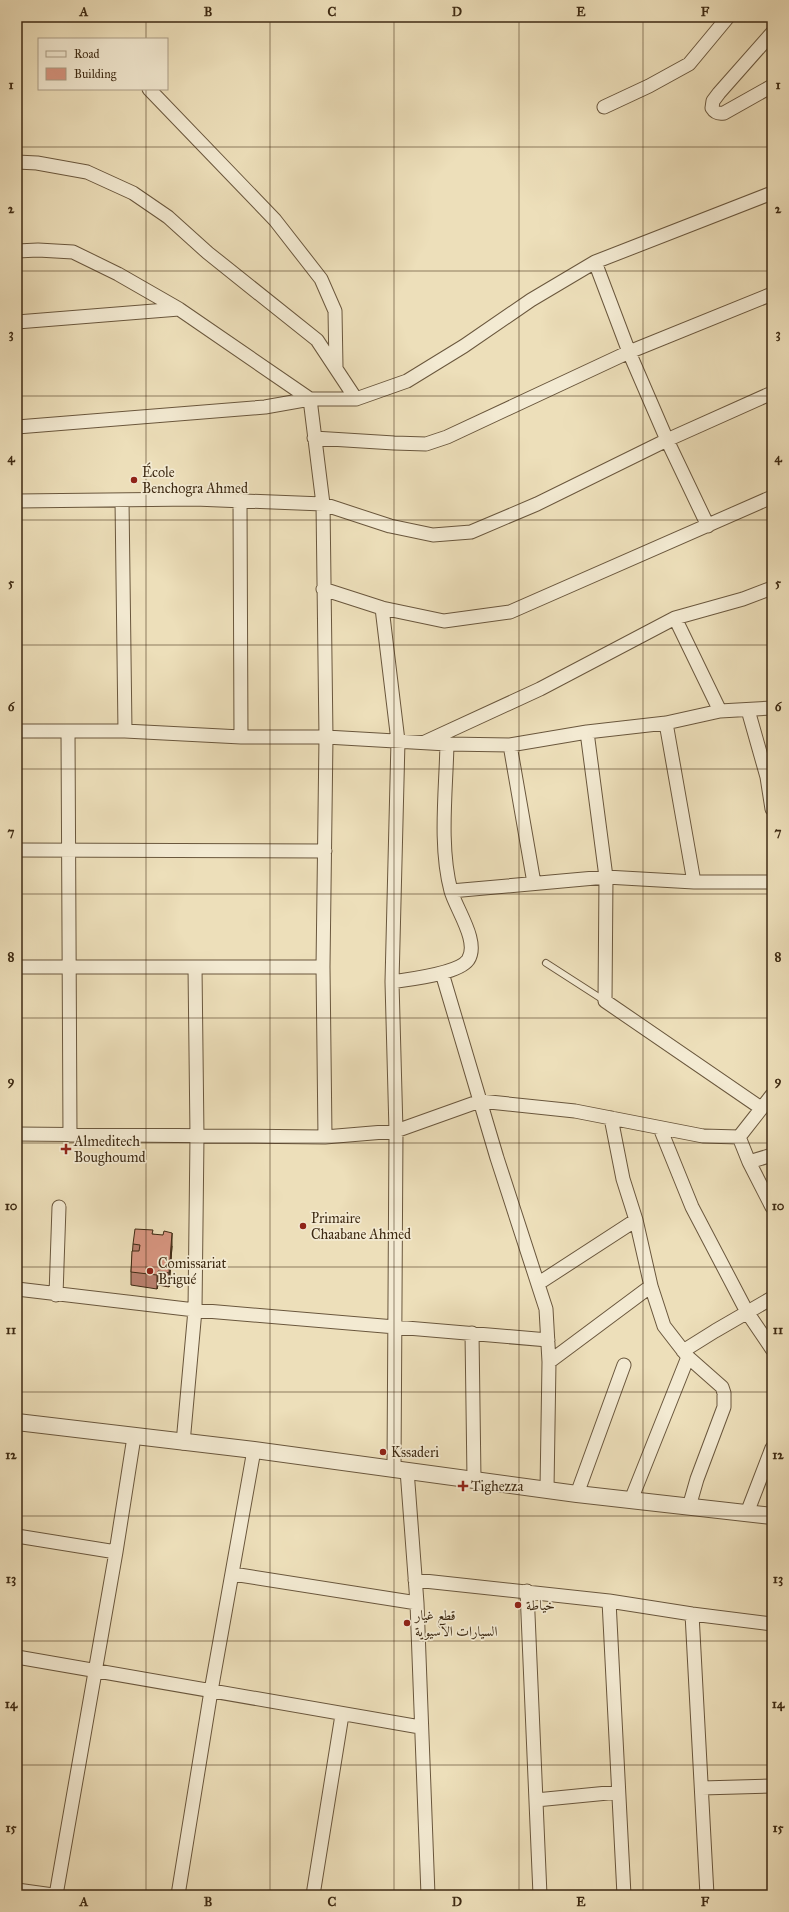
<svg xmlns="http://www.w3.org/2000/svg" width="789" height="1912" font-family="'IM FELL Great Primer',Amiri,serif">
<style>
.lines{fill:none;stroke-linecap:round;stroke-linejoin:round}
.service-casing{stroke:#6a573d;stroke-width:8}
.minor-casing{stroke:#6a573d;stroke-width:15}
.tertiary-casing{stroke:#6a573d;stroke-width:18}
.service{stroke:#f3ead2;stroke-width:6}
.minor{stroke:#f3ead2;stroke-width:13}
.tertiary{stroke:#f3ead2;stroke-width:16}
.wall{fill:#b9806e;stroke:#3e2a13}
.shaded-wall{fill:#96685a;stroke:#3e2a13}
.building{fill:#d79580;stroke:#3e2a13}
.grid{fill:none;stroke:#3e2a13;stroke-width:1;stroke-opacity:0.55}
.poi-dot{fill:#8f2418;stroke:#f3ead2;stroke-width:1.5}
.labels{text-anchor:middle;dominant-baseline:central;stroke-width:3.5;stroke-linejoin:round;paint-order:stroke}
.poi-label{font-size:14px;fill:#3e2a13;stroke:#f3ead2;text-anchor:start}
.neatline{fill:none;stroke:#3e2a13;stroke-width:1.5}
.grid-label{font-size:13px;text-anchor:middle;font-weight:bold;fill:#3e2a13}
</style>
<rect width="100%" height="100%" fill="#eddfba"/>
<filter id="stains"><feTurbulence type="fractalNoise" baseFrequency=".005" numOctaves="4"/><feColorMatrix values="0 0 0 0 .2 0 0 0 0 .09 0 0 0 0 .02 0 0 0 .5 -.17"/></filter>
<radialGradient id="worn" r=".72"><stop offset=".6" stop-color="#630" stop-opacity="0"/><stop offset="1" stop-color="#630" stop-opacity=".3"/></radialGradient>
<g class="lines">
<defs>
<path id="service" d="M546 963 605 1001"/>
<path id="minor" d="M772 33 719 93 713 101 712 108C715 113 718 114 724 113L772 86
M149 89 275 220 321 279 335 311 336 367
M604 107 649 86 689 64 728 17
M17 162 37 163 87 172 133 193 168 217 208 253 317 340 356 399
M17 251 38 250 73 252 118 274 179 309 310 399 323 504 326 737 323 967 325 1137
M595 262 629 352 667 440 708 526
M17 322 179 309
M17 427 265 407 310 399H356L407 381 464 346 531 300 595 262 772 193
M314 438 394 443 426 444 447 437 629 352 772 294
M122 500 125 731
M240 500 241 737
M17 501 195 499 323 504 390 526 433 535 471 532 537 504 667 440 772 393
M323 589 382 608 444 621 510 612 772 497
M382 608 398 741 392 982 396 1131 394 1469
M675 618 720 711
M748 710 767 777 772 809
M666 723 694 882
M17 731H125L241 737H326L447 744 510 745 587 732 666 723 720 711 772 708
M68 731 70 1135
M587 732 606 877 605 1001 761 1108
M425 742 540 689 675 618 743 599 772 588
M510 745 534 883
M17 850 325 851
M451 891 606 877 694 882H772
M17 967H323
M442 973 497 1158 546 1309 549 1362 547 1489
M392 982C409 979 458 974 468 960 480 942 456 909 451 891 439 846 446 791 447 744
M772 1095 739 1137 749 1162 772 1207
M611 1118 623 1179 636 1220 651 1286 664 1326 688 1357 722 1387 724 1393V1407L697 1479 689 1507
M660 1128 692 1207 747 1312 772 1349
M17 1134 325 1137 396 1131 480 1101 575 1111 703 1136 739 1137
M749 1162 772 1155
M539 1283 636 1220
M17 1289 195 1310 548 1340
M56 1295 59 1207
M472 1333 474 1479
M683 1351 715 1331 772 1298
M549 1362 651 1286
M183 1443 195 1310 197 1136 195 967
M407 1470 417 1603 428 1895
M577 1494 624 1365
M631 1500 688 1357
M747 1513 772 1448
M17 1536 116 1552
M233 1574 417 1603
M415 1580 609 1601 692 1614 772 1624
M527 1591 540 1895
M609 1601 624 1895
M692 1614 707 1895
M17 1657 420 1727
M702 1788 772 1786
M536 1800 618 1792
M17 1890 53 1895
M56 1895 116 1552 134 1437
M178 1895 211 1691 254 1450
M313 1895 342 1715"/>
<path id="tertiary" d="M17 1422 254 1450 577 1494 772 1516"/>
</defs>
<!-- service casing -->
<use href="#service" class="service-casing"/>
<!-- minor casing -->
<use href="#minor" class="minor-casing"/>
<!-- tertiary casing -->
<use href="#tertiary" class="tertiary-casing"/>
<!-- service -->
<use href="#service" class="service"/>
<!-- minor -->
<use href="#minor" class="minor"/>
<!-- tertiary -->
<use href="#tertiary" class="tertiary"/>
</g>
<!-- wall -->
<path class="wall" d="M153 1234 172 1246 169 1287 158 1285 157 1289 131 1285V1272L133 1244Z"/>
<!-- shaded-wall -->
<path class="shaded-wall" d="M172 1233V1246L169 1287V1273Z
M158 1271V1285L157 1289V1275Z"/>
<!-- building -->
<path class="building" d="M135 1229 153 1230 152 1234 163 1235 164 1231 172 1233 169 1273 158 1271 157 1275 131 1272 132 1251H139L140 1245 133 1244Z"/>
<!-- grid -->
<path class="grid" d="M146 17V39M270 17V1895M394 17V1895M519 17V1895M643 17V1895M146 89V1895M17 147H772M17 271H772M17 396H772M17 520H772M17 645H772M17 769H772M17 894H772M17 1018H772M17 1143H772M17 1267H772M17 1392H772M17 1516H772M17 1641H772M17 1765H772"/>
<!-- markers -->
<g class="poi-dot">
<circle cx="134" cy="480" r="4"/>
<path d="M64 1143h4v4h4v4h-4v4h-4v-4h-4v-4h4z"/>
<circle cx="303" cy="1226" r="4"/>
<circle cx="150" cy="1271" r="4"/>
<circle cx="383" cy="1452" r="4"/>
<path d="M461 1480h4v4h4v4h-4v4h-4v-4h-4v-4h4z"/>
<circle cx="518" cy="1605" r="4"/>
<circle cx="407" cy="1623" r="4"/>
</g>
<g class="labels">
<!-- poi labels -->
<g class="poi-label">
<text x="142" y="472">École<tspan x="142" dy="16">Benchogra Ahmed</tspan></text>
<text x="74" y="1141">Almeditech<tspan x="74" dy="16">Boughoumd</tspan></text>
<text x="311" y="1218">Primaire<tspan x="311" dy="16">Chaabane Ahmed</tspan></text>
<text x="158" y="1263">Comissariat<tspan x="158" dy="16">Brigué</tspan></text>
<text x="391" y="1452">Kssaderi</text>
<text x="471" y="1486">Tighezza</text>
<text x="526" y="1605">خياطة</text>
<text x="415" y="1615">قطع غيار<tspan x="415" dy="16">السيارات الآسيوية</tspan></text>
</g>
</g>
<!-- margin -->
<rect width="789" height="1912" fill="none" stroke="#eddfba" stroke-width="44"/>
<!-- legend -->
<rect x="38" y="38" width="130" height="52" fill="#f3ead2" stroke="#ab9d86"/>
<rect x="46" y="51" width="20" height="6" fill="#f3ead2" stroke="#ab9d86"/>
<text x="74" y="58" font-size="12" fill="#3e2a13">Road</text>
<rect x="46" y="68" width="20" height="12" fill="#d79580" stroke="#ab9d86"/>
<text x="74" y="78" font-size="12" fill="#3e2a13">Building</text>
<rect x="22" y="22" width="745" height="1868" class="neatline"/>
<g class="grid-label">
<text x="84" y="16">A</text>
<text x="208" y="16">B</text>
<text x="332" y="16">C</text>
<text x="457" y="16">D</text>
<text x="581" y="16">E</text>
<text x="705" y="16">F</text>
<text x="11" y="89">1</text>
<text x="778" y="89">1</text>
<text x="11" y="213">2</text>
<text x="778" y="213">2</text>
<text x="11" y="338">3</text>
<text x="778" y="338">3</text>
<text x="11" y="462">4</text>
<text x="778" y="462">4</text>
<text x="11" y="587">5</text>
<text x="778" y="587">5</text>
<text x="11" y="711">6</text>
<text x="778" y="711">6</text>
<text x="11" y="836">7</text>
<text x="778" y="836">7</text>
<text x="11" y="961">8</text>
<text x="778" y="961">8</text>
<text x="11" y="1085">9</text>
<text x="778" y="1085">9</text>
<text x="11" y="1210">10</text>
<text x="778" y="1210">10</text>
<text x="11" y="1334">11</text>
<text x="778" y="1334">11</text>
<text x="11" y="1459">12</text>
<text x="778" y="1459">12</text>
<text x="11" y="1583">13</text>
<text x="778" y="1583">13</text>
<text x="11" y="1708">14</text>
<text x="778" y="1708">14</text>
<text x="11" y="1832">15</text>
<text x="778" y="1832">15</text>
<text x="84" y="1906">A</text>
<text x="208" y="1906">B</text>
<text x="332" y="1906">C</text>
<text x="457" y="1906">D</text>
<text x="581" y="1906">E</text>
<text x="705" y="1906">F</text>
</g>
<rect width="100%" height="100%" filter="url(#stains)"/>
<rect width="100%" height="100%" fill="url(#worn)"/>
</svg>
